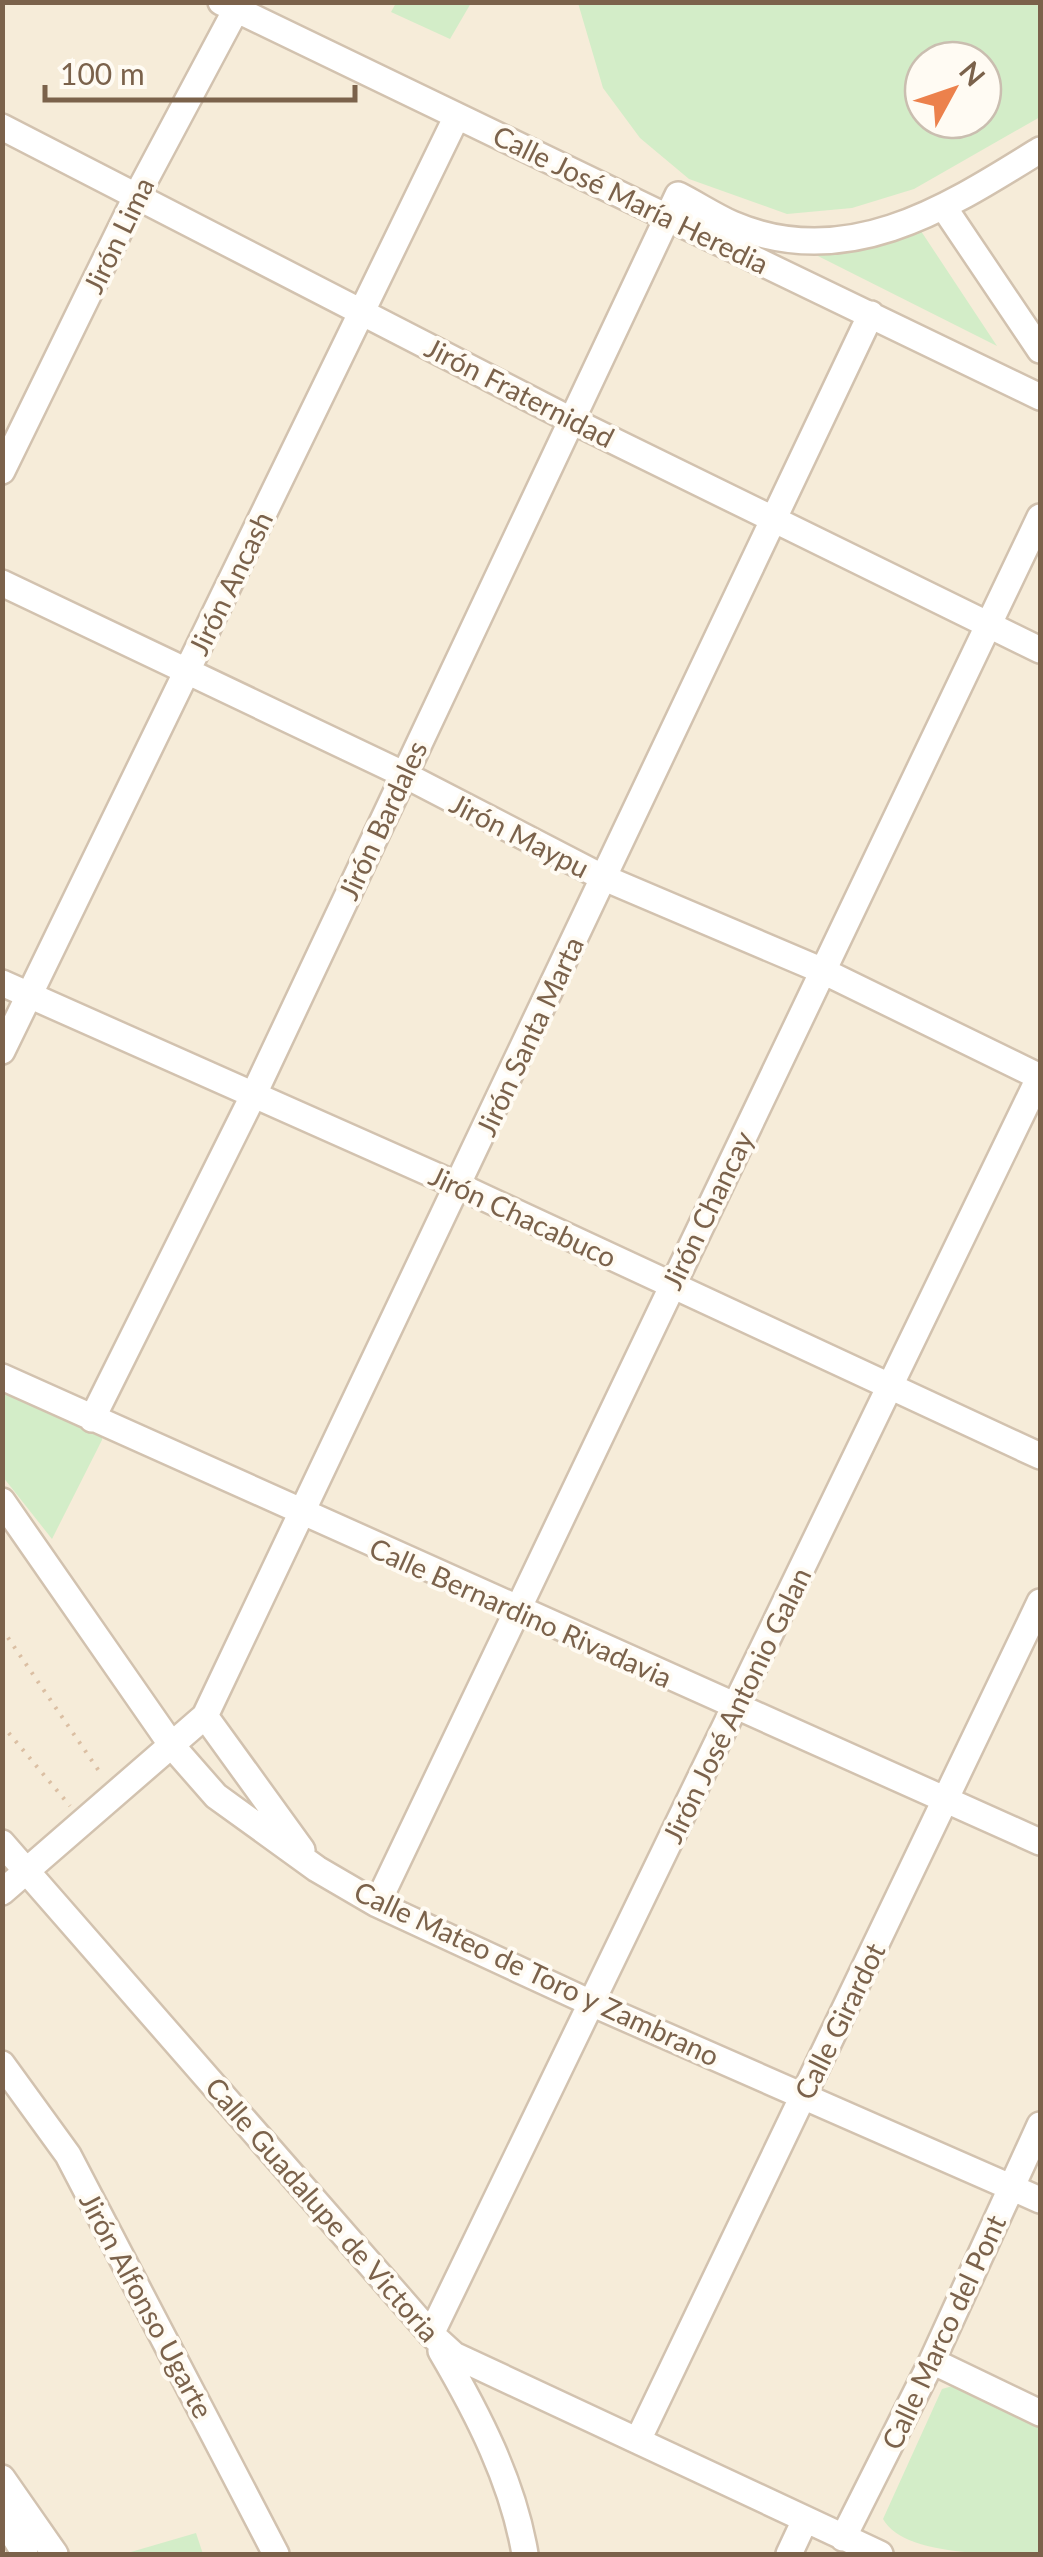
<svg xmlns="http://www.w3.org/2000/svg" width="1043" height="2557" font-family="Lato,sans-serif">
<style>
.residential{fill:#f6ecd9;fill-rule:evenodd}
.green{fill:#d3edc8;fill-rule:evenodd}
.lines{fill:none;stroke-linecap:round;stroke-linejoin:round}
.minor-casing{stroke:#d2c2af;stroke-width:30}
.path{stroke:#dbbfa3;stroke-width:4;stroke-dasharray:2.5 8;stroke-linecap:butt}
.minor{stroke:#fff;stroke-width:25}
.labels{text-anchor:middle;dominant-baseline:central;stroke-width:8;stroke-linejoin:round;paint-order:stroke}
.street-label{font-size:28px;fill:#7b624b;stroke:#fffbf3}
</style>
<rect width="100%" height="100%" fill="#fef8eb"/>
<!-- residential -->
<path class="residential" d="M3 3H1040V2554H3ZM923 60H983V120H923Z"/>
<!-- green -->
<path class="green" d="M396 3V2L471 3 450 39 391 12Z
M578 3H1040V117L914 189 852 208 787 214 689 179 640 138 603 88ZM923 60H983V120H923Z
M917 225 997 346 806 250Z
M2 1386 102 1434V1440L52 1539 3 1477Z
M956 2385 1040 2425V2554C998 2554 904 2557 883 2519L942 2389Z
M196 2533 203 2554H124Z"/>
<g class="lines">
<defs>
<path id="minor" d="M221 2 1040 397
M2 127 571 420 1040 650
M945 209 1040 350
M2 471 136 197 240 2
M2 583 403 774 602 877 823 971 1040 1077
M2 983 459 1186 1040 1456
M2 1051 457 116
M2 1377 1040 1842
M92 1419 253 1096 678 195C696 204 714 216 732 224 846 273 947 208 1040 150
M2 1501 173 1747 216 1796 317 1869 377 1904 591 2003 1040 2200
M205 1716 302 1850
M2 1843 431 2334 454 2355 880 2554
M2 1892 205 1716 871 314
M377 1904 1040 517
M2 2064 68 2155 276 2554
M431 2334 1040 1076
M441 2351C478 2414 513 2482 525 2554
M932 2361 1040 2413
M638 2440 1040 1602
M2 2478 55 2554
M2 2516 25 2554
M843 2538 932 2361 1040 2125
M789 2554 805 2520"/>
</defs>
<!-- minor casing -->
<use href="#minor" class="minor-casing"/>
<!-- path -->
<path class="path" d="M2 1629 101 1774
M2 1725 70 1806"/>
<!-- minor -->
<use href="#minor" class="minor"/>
</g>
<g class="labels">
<!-- street labels -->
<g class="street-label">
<text transform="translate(631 199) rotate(26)">Calle José María Heredia</text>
<text transform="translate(118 235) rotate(-64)">Jirón Lima</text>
<text transform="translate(520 392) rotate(27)">Jirón Fraternidad</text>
<text transform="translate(230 583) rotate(-64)">Jirón Ancash</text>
<text transform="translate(382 820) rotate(-65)">Jirón Bardales</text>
<text transform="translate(520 835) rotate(27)">Jirón Maypu</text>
<text transform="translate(529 1036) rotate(-65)">Jirón Santa Marta</text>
<text transform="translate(707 1210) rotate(-64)">Jirón Chancay</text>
<text transform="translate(523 1216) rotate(25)">Jirón Chacabuco</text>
<text transform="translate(521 1612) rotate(24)">Calle Bernardino Rivadavia</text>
<text transform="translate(736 1705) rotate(-64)">Jirón José Antonio Galan</text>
<text transform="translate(537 1973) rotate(25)">Calle Mateo de Toro y Zambrano</text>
<text transform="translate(839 2021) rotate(-64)">Calle Girardot</text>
<text transform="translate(323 2209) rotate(49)">Calle Guadalupe de Victoria</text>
<text transform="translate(147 2305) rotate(62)">Jirón Alfonso Ugarte</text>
<text transform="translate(943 2332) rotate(-65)">Calle Marco del Pont</text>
</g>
</g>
<!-- border -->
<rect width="1043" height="2557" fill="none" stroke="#7b624b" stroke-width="10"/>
<!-- north arrow -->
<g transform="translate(953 90) rotate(50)"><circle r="48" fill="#fffbf3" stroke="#cabeb0" stroke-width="2.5"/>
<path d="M0-8L18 38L0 25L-18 38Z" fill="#ec814c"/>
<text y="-15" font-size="28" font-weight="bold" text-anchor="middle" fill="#7b624b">N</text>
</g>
<!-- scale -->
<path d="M45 85v15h310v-15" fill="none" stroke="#7b624b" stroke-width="5"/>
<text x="60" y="85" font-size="30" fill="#7b624b" stroke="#fffbf3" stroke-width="8" paint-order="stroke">100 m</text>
</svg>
